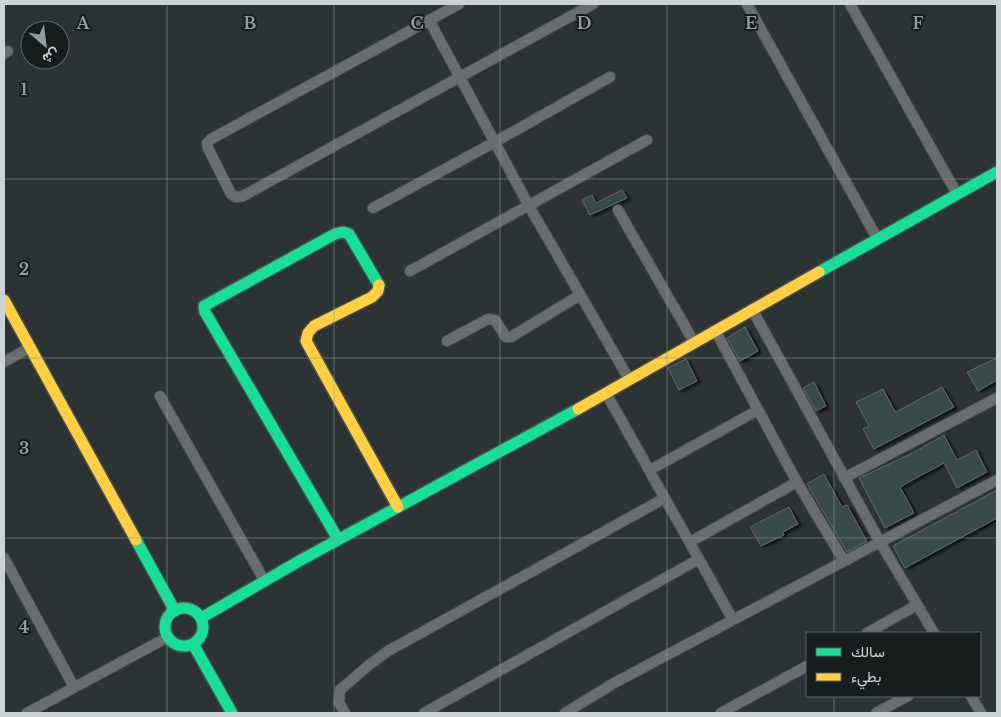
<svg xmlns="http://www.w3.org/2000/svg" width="1001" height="717" font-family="'Libre Baskerville',Vazirmatn,serif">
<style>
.building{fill:#374c4a;stroke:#636868;filter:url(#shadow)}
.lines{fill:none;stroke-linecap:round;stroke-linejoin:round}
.street-casing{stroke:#4a4f50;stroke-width:12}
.fast-casing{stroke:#4a4f50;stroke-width:14}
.slow-casing{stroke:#4a4f50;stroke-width:14}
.street{stroke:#6a6d6e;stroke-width:10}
.fast{stroke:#16e098;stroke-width:11}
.slow{stroke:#ffcf43;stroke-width:11}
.grid{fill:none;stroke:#949b9c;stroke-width:1;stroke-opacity:0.55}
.grid-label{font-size:16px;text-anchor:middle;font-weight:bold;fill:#949b9c;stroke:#171c1d;stroke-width:4;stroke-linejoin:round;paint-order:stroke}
</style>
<defs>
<filter id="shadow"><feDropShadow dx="3.5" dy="2" stdDeviation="1" flood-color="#0009"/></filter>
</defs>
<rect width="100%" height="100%" fill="#2c3334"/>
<!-- building -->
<path class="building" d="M622 190 627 198 590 215 582 200 592 195 596 203Z
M745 327 758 351 740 361 727 338Z
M997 358V380L978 391 967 372Z
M686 359 697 381 679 390 668 368Z
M814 382 826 406 816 411 803 388Z
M942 387 954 407 874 449 863 429 869 426 856 402 883 389 895 412 898 411Z
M944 435 957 460 976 450 987 472 957 488 944 463 916 478 900 487 914 513 885 528 859 478 913 453Z
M824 474 842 507 847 505 867 541 847 552 807 484Z
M997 490V518L905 568 893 546Z
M789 507 798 524 783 532 784 535 761 546 750 527Z"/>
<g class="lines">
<defs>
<path id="street" d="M459 4 211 139 207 143 208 148 231 194 236 197 243 196 593 4
M747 4 877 238
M850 4 957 194
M429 20 529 206 629 379
M4 54 8 51
M373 208 495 142 610 77
M618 210 694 342
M410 271 647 140
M752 309 880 542 934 633
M715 330 797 482 844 561
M447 341 488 319 495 320 506 337H511L580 295
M4 362 29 348
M606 393 733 620
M160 396 264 580
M650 470 758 410
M844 478 997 398
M690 542 797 482
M4 558 74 687
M867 633 917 605
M971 696 981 713
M27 713 168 637
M345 713 339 703 340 690 369 665 388 651 665 498
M424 713 699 559
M565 713 616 682 997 480
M721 713 807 666
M876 713 908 696"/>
<path id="fast" d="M819 272 997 172
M338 539 205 312 204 306 335 234 343 232 349 234 379 285
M136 540 175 611
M165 627a19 19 0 1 1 38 0a19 19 0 1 1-38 0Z
M201 618 301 560 578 409
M193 644 232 713"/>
<path id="slow" d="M379 285 378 291 372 297 314 326 308 333 306 341 398 507
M4 300 136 540
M578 409 819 272"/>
</defs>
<!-- street casing -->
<use href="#street" class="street-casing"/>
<!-- fast casing -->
<use href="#fast" class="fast-casing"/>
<!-- slow casing -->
<use href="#slow" class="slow-casing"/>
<!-- street -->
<use href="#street" class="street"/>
<!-- fast -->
<use href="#fast" class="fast"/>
<!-- slow -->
<use href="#slow" class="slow"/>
</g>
<!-- grid -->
<path class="grid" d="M167 4V713M334 4V713M500 4V713M667 4V713M834 4V633M4 179H997M4 358H997M4 538H997M834 696V713"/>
<g class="grid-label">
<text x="83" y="29">A</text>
<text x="250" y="29">B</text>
<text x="417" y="29">C</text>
<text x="584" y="29">D</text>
<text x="751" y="29">E</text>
<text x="918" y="29">F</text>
<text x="24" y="95">1</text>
<text x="24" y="275">2</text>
<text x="24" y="454">3</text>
<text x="24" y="633">4</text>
</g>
<!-- border -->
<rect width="1001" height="717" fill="none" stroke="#ccd3d4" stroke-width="10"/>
<!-- legend -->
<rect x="806" y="632" width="175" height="65" fill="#171c1d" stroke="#5f6566"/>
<rect x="816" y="648" width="25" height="8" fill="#16e098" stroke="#5f6566"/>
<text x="851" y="657" font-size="15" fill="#ccd3d4">سالك</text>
<rect x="816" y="673" width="25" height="8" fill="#ffcf43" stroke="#5f6566"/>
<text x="851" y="682" font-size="15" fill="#ccd3d4">بطيء</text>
<!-- north arrow -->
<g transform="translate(45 45) rotate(152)"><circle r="24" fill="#171c1d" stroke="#5f6566"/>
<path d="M0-4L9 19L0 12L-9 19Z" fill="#949b9c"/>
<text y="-8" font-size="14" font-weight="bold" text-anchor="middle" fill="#ccd3d4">ش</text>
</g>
</svg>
